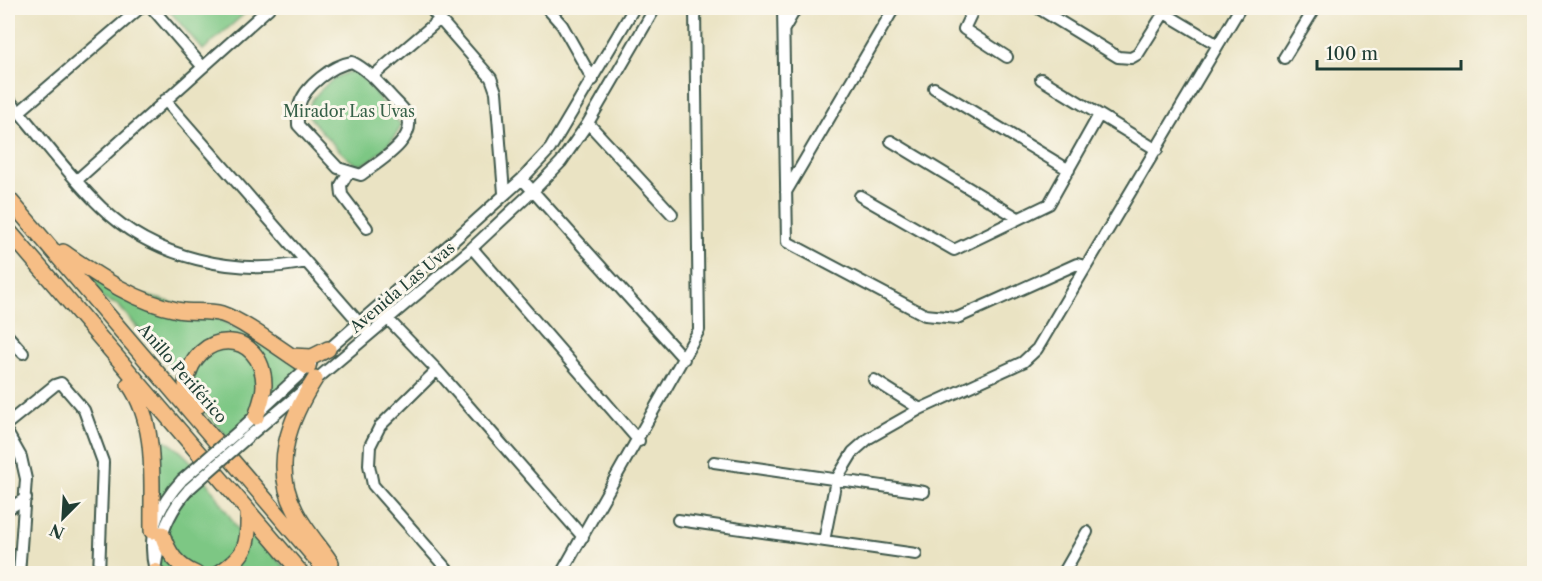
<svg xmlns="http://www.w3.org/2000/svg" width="1542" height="581" font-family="'Libre Caslon Text',serif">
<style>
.green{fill:#7dc784;stroke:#4e825c;stroke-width:1.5}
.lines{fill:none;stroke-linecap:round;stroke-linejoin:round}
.minor-casing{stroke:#3d5649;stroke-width:14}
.highway-casing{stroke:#3d5649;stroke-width:18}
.minor{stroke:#fff;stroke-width:10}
.highway{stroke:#f6be86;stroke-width:15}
.minor-bridge-casing{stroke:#3d5649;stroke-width:14;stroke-linecap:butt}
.minor-bridge{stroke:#fff;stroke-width:10}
.labels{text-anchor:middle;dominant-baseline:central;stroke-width:6;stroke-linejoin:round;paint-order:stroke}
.park-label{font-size:16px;fill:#366048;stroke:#fbf7ec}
.street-label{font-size:16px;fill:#1f3d34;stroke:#fbf7ec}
</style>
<rect width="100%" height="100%" fill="#fbf7ec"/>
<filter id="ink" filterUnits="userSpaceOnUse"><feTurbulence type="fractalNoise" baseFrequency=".0167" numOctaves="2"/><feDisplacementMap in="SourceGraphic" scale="12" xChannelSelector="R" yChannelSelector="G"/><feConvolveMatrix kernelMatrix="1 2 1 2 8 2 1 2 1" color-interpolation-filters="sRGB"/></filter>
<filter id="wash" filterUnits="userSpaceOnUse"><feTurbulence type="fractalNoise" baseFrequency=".008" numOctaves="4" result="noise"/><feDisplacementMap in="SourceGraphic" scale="24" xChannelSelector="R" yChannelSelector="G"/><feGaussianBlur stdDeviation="1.35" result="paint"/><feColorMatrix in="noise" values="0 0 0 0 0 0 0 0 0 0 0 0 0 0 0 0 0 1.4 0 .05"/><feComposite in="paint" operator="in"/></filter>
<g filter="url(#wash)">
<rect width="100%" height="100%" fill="#eae3c3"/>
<!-- green -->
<path class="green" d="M167 8H251L203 50Z
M355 72 362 77 401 125C398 137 369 168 356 164 347 160 311 122 307 112 311 95 337 71 355 72Z
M85 267 121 289 204 311 308 367 230 439 204 412 186 384 118 305 91 294 75 275Z
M148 435C188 440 220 502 240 533L261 526 274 556 290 573H157Z"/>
</g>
<g filter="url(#ink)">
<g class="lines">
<defs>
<path id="minor" d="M152 8 202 66
M430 8 491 78 496 92 504 193
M547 8 562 25 593 80
M783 8 787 242 925 315 957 318 1077 264 1085 266
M974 8 964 29 1007 57
M1038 8 1118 57 1131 58 1138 54 1167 8
M1156 8 1218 45
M784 29 796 8
M1284 58 1315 8
M352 62C368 70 378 82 390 95 395 101 402 106 406 113 421 138 378 162 361 175L338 168 298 125C298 119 297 111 299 106 304 86 333 65 352 62Z
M373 76 440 19
M1041 79 1157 150
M934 88 1069 170
M8 99C39 134 67 174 101 207 153 258 237 277 306 262
M165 100 369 334
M19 112 140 8
M588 123 672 214
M891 141 1018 218
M348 173 341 185 342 195 367 228
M522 179 684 359
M77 180 269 8
M786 192 894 8
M860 196 954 250 1049 204 1099 115
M472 248 639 441
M383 314 437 370 583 537
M8 336 23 353
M323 354 451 243 522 179 550 149 634 8
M437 370 380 426 370 446 369 465 373 485 451 574
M874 380 920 409
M8 423 55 385 61 383 84 410 103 462 99 574
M241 429 311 364
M8 434 21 457 26 479 19 574
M248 437 472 248 533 191 561 162 588 123 655 8
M714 462 924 492
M8 509 26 498
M678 520 916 554
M824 541 836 480 853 452 869 438 920 409 1023 362 1037 349 1240 8
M156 564C160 535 169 511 189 489
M155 571C146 535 157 507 182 480
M561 574 699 330 695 8
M1063 574 1087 532"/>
<path id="highway" d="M8 198 329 574
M8 230 302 574
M63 252C97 275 135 302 177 310 192 313 207 310 222 314 246 322 285 353 308 367
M291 356 312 357 328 349
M315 379C290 418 271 465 295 510 304 529 320 546 331 563
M129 384C158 425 151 483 152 531
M199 405 186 384C194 328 263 327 264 385 264 396 259 407 256 417
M162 534C168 553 177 566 196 574
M155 571 157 574
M218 574C247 555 249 545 248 511"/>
</defs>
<!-- minor casing -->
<use href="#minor" class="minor-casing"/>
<!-- highway casing -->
<use href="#highway" class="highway-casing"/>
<!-- minor -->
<use href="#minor" class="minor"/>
<!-- highway -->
<use href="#highway" class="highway"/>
<defs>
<path id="minor-bridge" d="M182 480 241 429
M189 489 248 437"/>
</defs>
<!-- minor-bridge casing -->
<use href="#minor-bridge" class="minor-bridge-casing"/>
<!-- minor-bridge -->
<use href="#minor-bridge" class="minor-bridge"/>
</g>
</g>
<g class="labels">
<!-- park labels -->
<g class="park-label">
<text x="349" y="111">Mirador Las Uvas</text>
</g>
<!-- street labels -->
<g class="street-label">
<text transform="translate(402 287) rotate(-40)">Avenida Las Uvas</text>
<text transform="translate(183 373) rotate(49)">Anillo Periférico</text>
</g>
</g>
<!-- margin -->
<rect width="1542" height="581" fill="none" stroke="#fbf7ec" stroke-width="30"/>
<!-- north arrow -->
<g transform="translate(63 518) rotate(204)" stroke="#fbf7ec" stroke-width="4.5" paint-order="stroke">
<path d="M0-4.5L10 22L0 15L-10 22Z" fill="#1f3d34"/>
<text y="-9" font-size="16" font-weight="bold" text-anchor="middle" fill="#1f3d34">N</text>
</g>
<!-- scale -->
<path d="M1317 60v9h144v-9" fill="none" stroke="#1f3d34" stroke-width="3"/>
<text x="1326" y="60" font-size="18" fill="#1f3d34" stroke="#fbf7ec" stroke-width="4.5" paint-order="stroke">100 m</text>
</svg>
